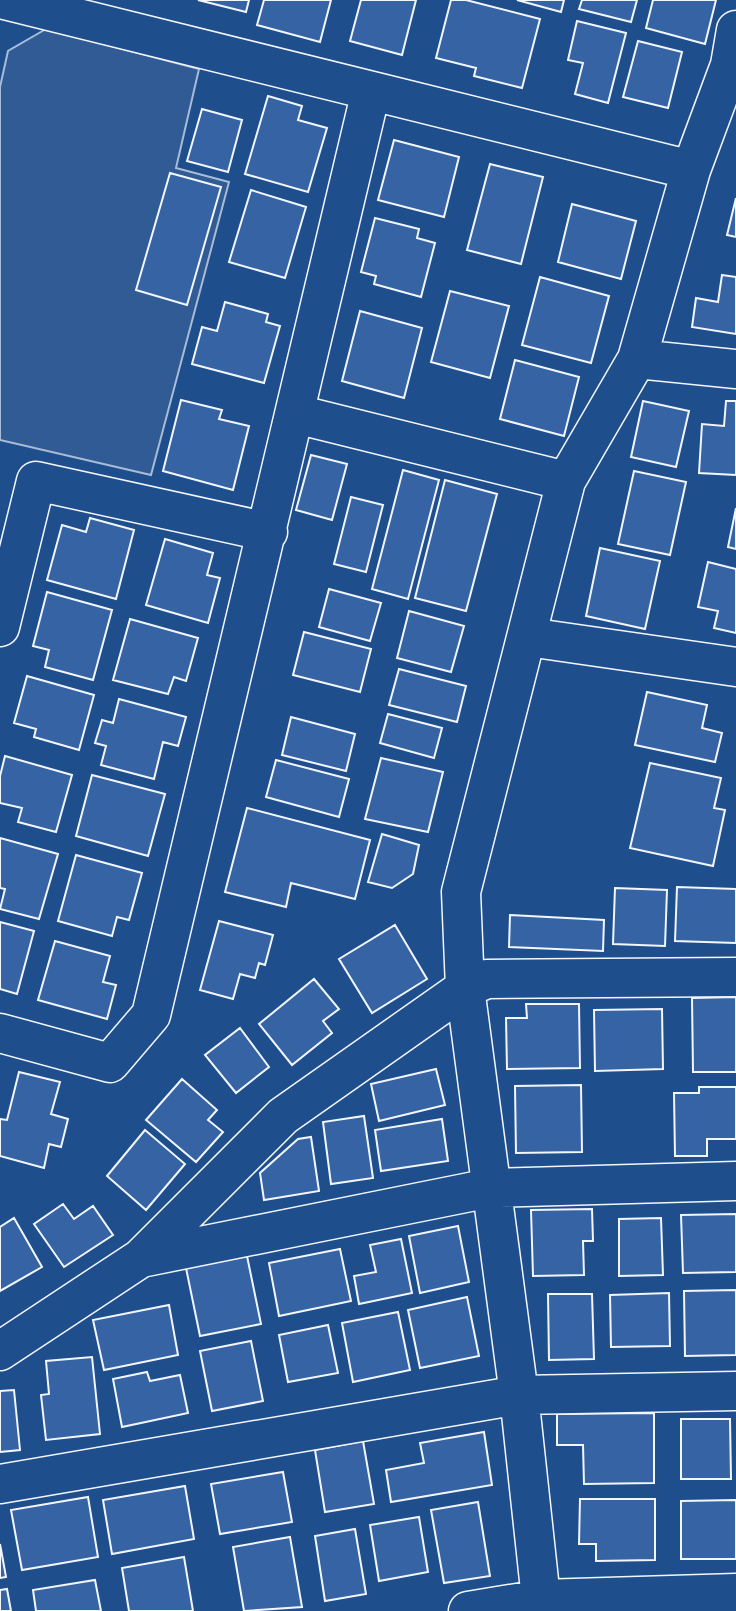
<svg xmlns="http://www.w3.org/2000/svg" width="736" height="1611" font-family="'Public Sans',sans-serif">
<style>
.built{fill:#305b95;stroke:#a8bbd7;stroke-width:2}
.building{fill:#3563a3;stroke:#f2f6ff;stroke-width:2}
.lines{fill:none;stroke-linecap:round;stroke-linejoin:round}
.minor-casing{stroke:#f2f6ff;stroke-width:41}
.minor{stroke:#1f4e8c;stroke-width:38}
</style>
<rect width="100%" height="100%" fill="#1f4e8c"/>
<!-- built -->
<path class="built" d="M46 29 199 69 176 168 229 182 151 475 0 440V87L8 51Z"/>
<!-- building -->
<path class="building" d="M198 0H249L246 12Z
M264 0H331L320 42 257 25Z
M361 0H416L402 55 350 41Z
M451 0H466L540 19 522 88 474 76 476 68 436 58Z
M517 0H564L561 12Z
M582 0H637L631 22 579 9Z
M653 0H716L705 44 646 28Z
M577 21 626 33 608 103 575 94 583 63 568 60Z
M638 41 682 52 668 108 623 97Z
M268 96 302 106 298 120 327 128 308 192 245 174Z
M202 109 242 120 228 172 187 161Z
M394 140 459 157 444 217 378 200Z
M490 164 543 177 521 264 467 250Z
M170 173 221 187 187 305 136 290Z
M251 190 306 207 285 278 229 262Z
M736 198V237L727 235Z
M572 204 636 221 621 279 558 262Z
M375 218 419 229 417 238 435 243 421 297 374 284 376 276 361 272Z
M722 275 736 277V334L692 327 696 298 718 302Z
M540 277 609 296 591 363 522 345Z
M450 291 509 306 490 378 431 362Z
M225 302 268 314 266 322 280 326 264 383 192 364 202 327 217 331Z
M360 311 422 328 404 398 342 381Z
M515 360 579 377 564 436 500 419Z
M181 400 222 410 219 419 249 426 233 490 163 471Z
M643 401 689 411 676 467 631 457Z
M726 401H736V475L699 473 702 424 724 426Z
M311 455 347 464 332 520 296 510Z
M403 470 439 480 408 599 372 589Z
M634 471 686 482 670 555 618 544Z
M445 480 497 494 466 611 415 598Z
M351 497 383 505 366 572 334 564Z
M736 508V549L728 547Z
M90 518 134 530 116 599 47 580 62 525 86 532Z
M165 539 213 553 207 575 220 578 208 623 146 605Z
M600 548 660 561 645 629 586 616Z
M708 562 736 569V633L714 628 718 611 698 607Z
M329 589 381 603 370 641 319 627Z
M47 592 112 610 93 680 45 667 49 650 33 646Z
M409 611 464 626 451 672 397 658Z
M130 619 198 638 186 681 174 677 168 694 113 680Z
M304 632 371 649 360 692 293 675Z
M399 669 466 686 457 722 389 705Z
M27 676 94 695 79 750 34 737 36 729 14 723Z
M647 692 707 705 702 728 722 733 715 762 635 745Z
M119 699 186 717 178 746 163 742 154 779 101 765 106 746 95 743 102 720 113 723Z
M388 714 442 728 434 758 380 743Z
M291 717 355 734 346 771 282 755Z
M5 756 72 775 56 832 18 822 22 808 0 803V776Z
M381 758 443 772 428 832 365 819Z
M276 760 349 779 339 817 266 797Z
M650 763 721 778 714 808 725 810 713 866 630 848Z
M92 775 165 794 148 856 76 836Z
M247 808 370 840 355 899 291 883 286 907 225 892Z
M382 834 419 845 413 874 392 888 368 882Z
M0 838 58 854 39 919 0 909 5 889 0 888Z
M76 855 142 873 129 920 117 917 112 936 58 921Z
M677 887 736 889V943L675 941Z
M615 888 667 890 665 946 613 944Z
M510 915 604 920 603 951 509 947Z
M219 921 273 935 265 965 259 963 255 978 240 974 233 999 200 990Z
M0 922 34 931 17 994 0 989Z
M395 925 427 979 372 1013 339 959Z
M55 941 110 956 103 982 116 985 107 1019 38 1000Z
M314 979 339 1009 323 1021 332 1033 292 1065 259 1024Z
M736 997V1072H693L692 998Z
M526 1004H579L580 1068 507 1069 506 1018H527Z
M662 1009 663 1069 595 1071 594 1010Z
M240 1028 269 1067 236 1093 205 1055Z
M436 1069 445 1105 379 1121 371 1084Z
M19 1072 60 1082 51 1114 68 1119 61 1147 49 1144 44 1168 0 1156V1119L7 1120Z
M182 1079 217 1110 208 1120 223 1132 196 1162 146 1120Z
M581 1085 582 1152 516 1153 515 1086Z
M699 1087H736V1139H707V1156H675L674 1093H699Z
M364 1116 373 1178 331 1184 323 1122Z
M442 1119 448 1161 381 1171 375 1130Z
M145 1130 185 1164 146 1210 107 1176Z
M311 1137 319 1191 264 1200 260 1173 298 1139Z
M63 1204 74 1219 93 1206 113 1235 64 1267 34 1224Z
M592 1209 593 1241H583L584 1275 533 1276 531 1210Z
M736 1214V1272L683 1273 681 1215Z
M14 1218 42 1267 0 1291V1227Z
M661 1218 663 1275 619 1276V1219Z
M458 1226 469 1282 420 1293 409 1236Z
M401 1239 412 1293 359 1304 354 1276 376 1272 370 1245Z
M340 1249 351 1301 279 1316 269 1263Z
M247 1256 261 1324 200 1336 186 1268Z
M736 1290V1355L685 1356 684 1291Z
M669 1293 670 1346 611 1347 610 1295Z
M548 1294H592L594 1359 549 1360Z
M467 1297 479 1356 420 1368 408 1310Z
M169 1305 178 1355 104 1370 93 1320Z
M398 1312 410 1370 353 1382 342 1323Z
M328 1325 338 1373 288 1382 279 1335Z
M251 1341 263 1401 212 1411 200 1351Z
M92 1357 100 1434 46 1440 41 1395 49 1394 46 1361Z
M147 1372 150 1381 180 1375 188 1413 122 1427 113 1379Z
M14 1390 20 1450 0 1452V1391Z
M654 1413V1483L584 1484 583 1445H557V1414Z
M681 1419H730L731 1479H681Z
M484 1432 492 1485 391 1502 386 1470 424 1463 420 1443Z
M363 1441 374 1504 325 1512 315 1450Z
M283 1472 292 1522 220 1534 211 1484Z
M185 1486 194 1539 112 1554 103 1500Z
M88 1497 98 1557 22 1570 11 1510Z
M580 1499H655V1560L596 1561V1544H579Z
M736 1500V1559H681V1501Z
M478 1502 490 1576 444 1583 431 1510Z
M419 1517 428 1572 379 1581 370 1525Z
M355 1529 366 1594 325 1601 315 1536Z
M290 1537 302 1607 244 1611 233 1547Z
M0 1544 6 1577 0 1578Z
M184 1557 193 1611H129L122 1568Z
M95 1580 101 1611H36L33 1590Z
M7 1589 11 1611H0V1590Z"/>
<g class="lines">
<defs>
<path id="minor" d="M5 0 691 170
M637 359 736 369
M296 414 566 481
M0 627 36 481 268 532
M528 637 736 667
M0 1033 110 1063 151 1015 371 91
M141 1258 490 1188 736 1181
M0 1351 141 1258 283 1116 465 988 487 979 736 977
M0 1484 519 1395 736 1391
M468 1611 541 1599 736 1593
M546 1611 541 1599 519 1395 465 988 461 892 566 481 637 359 691 170 730 65 736 30"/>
</defs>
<!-- minor casing -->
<use href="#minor" class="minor-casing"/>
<!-- minor -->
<use href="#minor" class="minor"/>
</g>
</svg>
